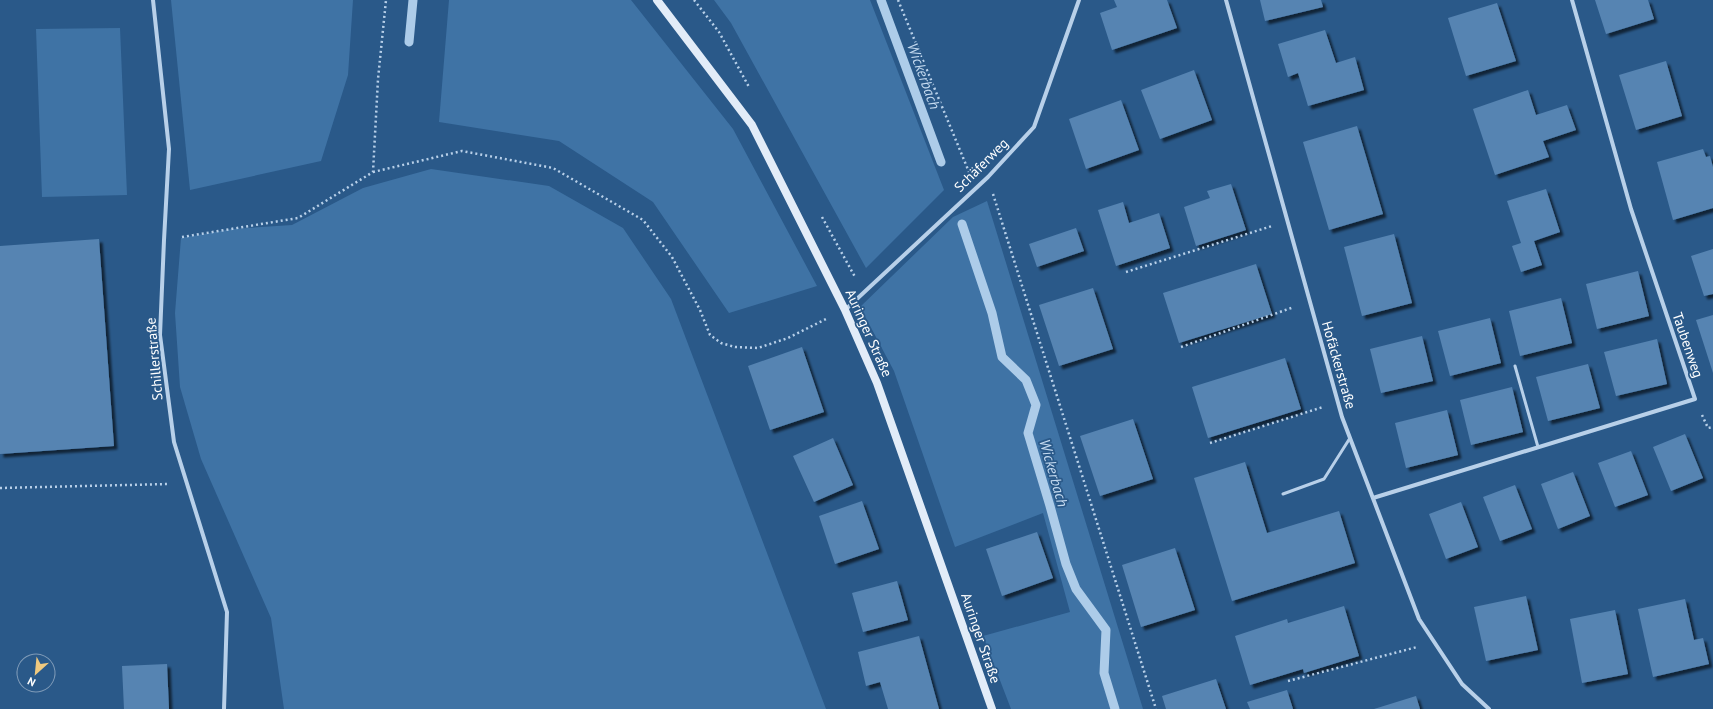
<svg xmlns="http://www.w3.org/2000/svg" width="1713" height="709" font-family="'PT Sans',sans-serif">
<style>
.green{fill:#3f73a5}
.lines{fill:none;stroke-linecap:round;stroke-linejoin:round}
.stream{stroke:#adcce9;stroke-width:9}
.building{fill:#5684b2;filter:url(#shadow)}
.path{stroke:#b8d0e9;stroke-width:2.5;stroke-dasharray:2 3;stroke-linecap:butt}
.lane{stroke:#b8d0e9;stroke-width:3}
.street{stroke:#b8d0e9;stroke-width:4}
.secondary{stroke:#e2ecf8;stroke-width:8}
.labels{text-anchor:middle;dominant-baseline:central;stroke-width:3.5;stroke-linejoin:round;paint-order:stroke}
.street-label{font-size:14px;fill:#fff;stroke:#2a5989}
.water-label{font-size:15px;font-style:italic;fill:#c4daf0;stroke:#2a5989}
</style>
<defs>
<filter id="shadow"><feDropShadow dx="3.5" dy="3.5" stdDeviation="1" flood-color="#0009"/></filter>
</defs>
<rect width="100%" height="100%" fill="#2a5989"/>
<!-- green -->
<path class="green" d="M171 0H353L348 75 321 161 190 190Z
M449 0H631L733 129 817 286 729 313 653 202 559 141 439 122Z
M714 0H870L944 190 866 268 731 23Z
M120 28 127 195 42 197 36 29Z
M431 169 549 186 623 228 671 299 826 709H284L271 618 201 459 180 387 175 313 181 238 232 229 292 225 363 188Z
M987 201 1143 709H1011L983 636 1070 612 1043 513 955 547 894 371 860 307 953 217Z"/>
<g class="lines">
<!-- stream -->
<path class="stream" d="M881 0 941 162
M409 42 413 0
M962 224 992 313 1002 357 1026 380 1036 405 1028 433 1050 506 1066 564 1076 589 1106 630 1104 673 1115 709"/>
</g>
<!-- building -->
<path class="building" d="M1114 0H1167L1177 28 1112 50 1100 13 1117 7Z
M1260 0H1321L1323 7 1265 21Z
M1595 0H1648L1654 19 1606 34Z
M1497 3 1516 61 1466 76 1448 18Z
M1325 30 1336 63 1355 57 1364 90 1308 106 1298 73 1288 77 1278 44Z
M1666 61 1682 116 1636 130 1619 75Z
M1194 70 1212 120 1160 139 1141 90Z
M1528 90 1536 115 1567 105 1576 130 1543 141 1549 157 1495 175 1473 109Z
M1121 100 1139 150 1086 169 1069 119Z
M1357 126 1383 214 1329 230 1303 142Z
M1703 149 1706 157 1710 156 1713 167V208L1673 220 1657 162Z
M1231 184 1246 230 1196 246 1184 207 1210 198 1207 191Z
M1546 189 1560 232 1534 241 1542 265 1521 272 1512 246 1521 243 1507 201Z
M1123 202 1129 223 1159 213 1170 248 1116 266 1098 210Z
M1076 228 1084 251 1037 267 1029 244Z
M1394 234 1412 303 1362 316 1344 247Z
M99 239 114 446 0 454V246Z
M1713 249V294L1704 296 1691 256Z
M1256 264 1272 314 1179 343 1163 293Z
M1638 271 1649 316 1597 329 1586 284Z
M1093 288 1113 349 1059 366 1039 305Z
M1561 298 1572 343 1520 356 1509 311Z
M1713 315V373L1696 320Z
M1490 318 1501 363 1450 376 1438 331Z
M1422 336 1433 381 1381 393 1370 349Z
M1657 339 1667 384 1616 396 1604 352Z
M802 347 824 412 770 430 748 366Z
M1285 358 1301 409 1208 438 1192 387Z
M1588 364 1600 408 1548 421 1536 377Z
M1512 387 1523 432 1471 445 1460 400Z
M1447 410 1458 455 1406 468 1395 423Z
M1133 419 1153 479 1100 496 1080 436Z
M1685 434 1703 478 1671 491 1653 447Z
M833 438 853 485 814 502 793 456Z
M1631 451 1648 495 1615 507 1598 463Z
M1245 462 1267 533 1339 511 1355 563 1232 601 1194 478Z
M1573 472 1590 516 1558 529 1541 484Z
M1515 485 1532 529 1500 541 1483 497Z
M862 501 879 549 835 564 819 516Z
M1461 502 1478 547 1446 559 1429 514Z
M1037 532 1053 578 1002 596 986 549Z
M1175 548 1195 610 1141 627 1122 565Z
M897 581 908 620 863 632 852 593Z
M1526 596 1538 650 1486 661 1474 607Z
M1685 599 1694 640 1703 638 1709 664 1653 677 1638 609Z
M1344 606 1359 656 1304 673 1303 669 1250 685 1235 636 1287 619 1288 623Z
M1615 610 1628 674 1582 683 1570 619Z
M919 636 939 709H888L880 682 866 686 858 652Z
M167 664 169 709H124L122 666Z
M1216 679 1226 709H1166L1162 696Z
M1287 690 1293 709H1250L1247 702Z
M1416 696 1420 709H1374Z"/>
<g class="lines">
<!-- path -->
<path class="path" d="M694 0 719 32 749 87
M898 0 969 172
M373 172 462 151 553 168 643 220 672 257 700 310 710 335 721 343 735 347 758 348 788 338 828 318
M993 194 1156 709
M822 217 855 277
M182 237 298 218 373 172 378 79 386 0
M1126 272 1272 226
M1181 347 1294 307
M1702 415 1708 428 1713 427
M1210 443 1323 407
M0 488 169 484
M1288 681 1417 647"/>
<!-- lane -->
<path class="lane" d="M1515 366 1538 447
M1283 494 1324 479 1350 438"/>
<!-- street -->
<path class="street" d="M153 0 169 149 164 240 160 335 174 442 227 612 224 709
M1226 0 1342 417 1350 438 1419 619 1462 684 1489 709
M845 310 988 177 1034 127 1079 0
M1373 498 1695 399 1631 209 1572 0"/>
<!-- secondary -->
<path class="secondary" d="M657 0 752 125 845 310 877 383 992 709"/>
</g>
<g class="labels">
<!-- street labels -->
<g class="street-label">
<text transform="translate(981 165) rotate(-45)">Schäferweg</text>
<text transform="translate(869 333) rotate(66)">Auringer Straße</text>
<text transform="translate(1688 345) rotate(71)">Taubenweg</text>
<text transform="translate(154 359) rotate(-95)">Schillerstraße</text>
<text transform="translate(1339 365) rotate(74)">Hofäckerstraße</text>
<text transform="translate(981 638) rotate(71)">Auringer Straße</text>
</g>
<!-- water labels -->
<g class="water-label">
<text transform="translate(924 76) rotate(70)">Wickerbach</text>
<text transform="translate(1054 473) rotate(74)">Wickerbach</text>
</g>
</g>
<!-- north arrow -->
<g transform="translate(36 673) rotate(207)"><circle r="19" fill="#2a5989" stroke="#7f9bb8"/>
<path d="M0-3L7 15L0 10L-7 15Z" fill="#efc97f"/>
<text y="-6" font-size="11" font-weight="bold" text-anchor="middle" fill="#ffffff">N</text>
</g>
</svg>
